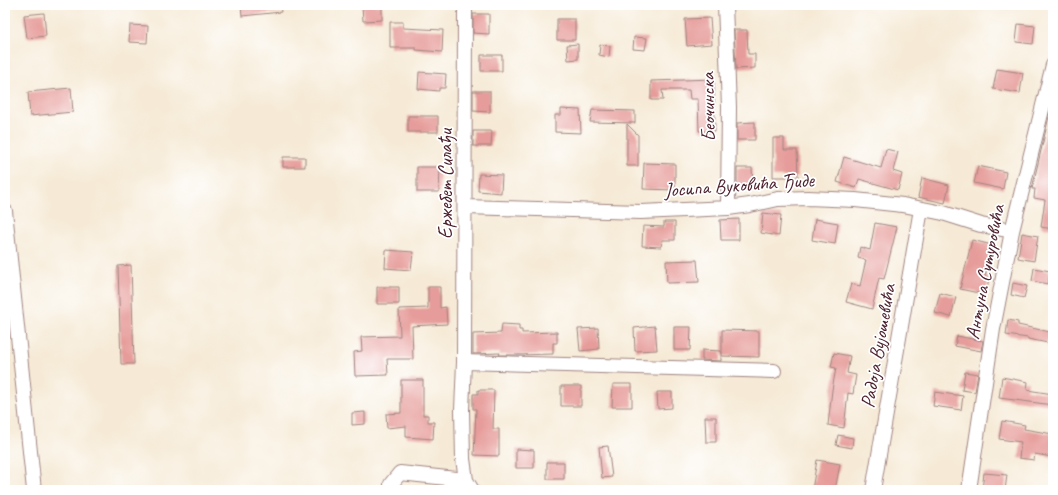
<svg xmlns="http://www.w3.org/2000/svg" width="1058" height="495" font-family="Caveat,sans-serif">
<style>
.building{fill:#e69c9a}
.lines{fill:none;stroke-linecap:round;stroke-linejoin:round}
.minor-casing{stroke:#a08480;stroke-width:16}
.minor{stroke:#fff;stroke-width:14}
.labels{text-anchor:middle;dominant-baseline:central;stroke-width:3.5;stroke-linejoin:round;paint-order:stroke}
.street-label{font-size:20px;fill:#4a1f2b;stroke:#fff}
</style>
<rect width="100%" height="100%" fill="#fff"/>
<filter id="ink" filterUnits="userSpaceOnUse"><feTurbulence type="fractalNoise" baseFrequency=".025" numOctaves="2"/><feDisplacementMap in="SourceGraphic" scale="8" xChannelSelector="R" yChannelSelector="G"/><feConvolveMatrix kernelMatrix="1 2 1 2 8 2 1 2 1" color-interpolation-filters="sRGB"/></filter>
<filter id="wash" filterUnits="userSpaceOnUse"><feTurbulence type="fractalNoise" baseFrequency=".012" numOctaves="4" result="noise"/><feDisplacementMap in="SourceGraphic" scale="16" xChannelSelector="R" yChannelSelector="G"/><feGaussianBlur stdDeviation="0.9" result="paint"/><feColorMatrix in="noise" values="0 0 0 0 0 0 0 0 0 0 0 0 0 0 0 0 0 1.4 0 .05"/><feComposite in="paint" operator="in"/></filter>
<g filter="url(#wash)">
<rect width="100%" height="100%" fill="#f6ead6"/>
<g id="blocks">
<!-- building -->
<path class="building" d="M241 5H280L281 12 242 16Z
M362 5H382V20L363 21Z
M44 13 46 36 27 38 24 15Z
M473 14H489V34L473 33Z
M710 18 712 44 687 46 685 19Z
M557 19H575V40H557Z
M390 22H403V28L443 30 442 52 416 50V48H390Z
M1018 24 1035 26 1033 44 1016 42Z
M130 25 148 26 147 43 129 42Z
M734 30H747L748 54H755V68L736 69Z
M634 37 647 38 645 50 633 49Z
M578 44V59L568 60 567 45Z
M600 45 610 46 609 57 599 55Z
M481 55H502V71H481Z
M997 69 1023 73 1020 93 993 89Z
M419 72 446 74 445 88H439V91L418 89Z
M714 79 715 131H699L698 99H690L689 90H662L663 100H651V81Z
M71 88 73 112 30 116 28 92Z
M473 91H490V112L473 111Z
M1051 108H1053V229L1041 227 1045 200 1034 198 1035 189H1032Z
M561 109 580 110 581 133 555 132V115H561Z
M592 110 635 111V123L590 122Z
M408 116H438V132H408Z
M755 122V140H737V123Z
M627 124 638 135V166H627Z
M473 131H492L491 146H473Z
M773 138H784V150H797L798 177H773Z
M886 149 898 152 893 171 902 174 898 190 859 179 856 188 837 182 844 157 881 168Z
M283 157H305V167H283Z
M644 163 675 164V190L643 189Z
M978 166 1006 172 1003 189 974 183Z
M417 167H440L439 192H417Z
M737 168H752L753 185H737Z
M479 174 502 175 501 193 478 191Z
M922 178 949 185 945 203 918 197Z
M763 213 781 215 779 236 761 233Z
M739 219V240H721L720 220Z
M815 219 838 223 835 244 812 240Z
M664 222H675V240H662L661 247 642 246 643 226 664 227Z
M875 223 897 227 884 279 879 278 872 309 846 302 851 284 860 286 866 260 858 258 860 247 870 250Z
M1022 233 1038 236 1034 261 1018 258Z
M972 240 992 245 985 277 989 278 987 289 984 288 983 294 960 289Z
M386 250 413 252 411 270 385 268Z
M697 260 699 282 667 283 666 261Z
M131 265 134 364H121L118 266Z
M1034 268 1050 271 1048 284 1032 281Z
M1013 283 1027 286 1024 298 1011 295Z
M377 287H399V304H377Z
M428 287H440V308L446 307 447 324 412 326 413 359H387L388 375 355 376 354 352 362 351 361 337 400 336 399 309 428 308Z
M940 293 956 297 951 317 935 313Z
M1008 320 1018 322V325L1050 332 1048 343 1028 339V338L1006 335Z
M502 324 519 325V330H522V333L557 332V343H553V354L517 355H499L500 353 473 354V334L501 333Z
M655 326 657 350 635 351 634 328Z
M674 327H691L690 350H674Z
M598 328 599 349 580 351 578 329Z
M722 330 759 331V357L722 356Z
M957 336 983 341 981 351 955 346Z
M702 350 721 351V361L702 360Z
M834 353 850 356 847 373 856 375 853 394 848 393 844 428 828 425 832 390 836 368 831 367Z
M965 372 978 374 975 392 962 390Z
M1002 377 1028 382 1027 390 1053 394V405L999 398Z
M401 380H423V415H428V422H434L433 439 406 437V426L387 428 386 414 401 413Z
M613 384H632V407H612Z
M561 386H581V406H561Z
M478 390H494L493 429H499V456L474 455 476 409H473V394H478Z
M657 392H672V408L658 409Z
M935 392 963 396 961 410 933 406Z
M365 412V424L352 425V413Z
M705 417H716V442H706Z
M1002 421 1025 425 1024 429 1053 434 1052 457 1035 454 1034 460 1019 458 1021 442 999 439Z
M838 435 853 438 852 448 836 445Z
M608 446 612 477 602 478 599 447Z
M516 449 534 450V468H516Z
M817 460 840 464 835 490H812Z
M547 462H564V479H547Z
M984 473 1007 475 1005 490H982Z"/>
</g>
</g>
<g filter="url(#ink)">
<use href="#blocks" fill-opacity="0" stroke="#a08480" stroke-width="1"/>
<g class="lines">
<defs>
<path id="minor" d="M465 5 464 362 462 410 463 459 466 480 472 490
M725 5 729 107 728 208
M465 207 641 212 728 208 750 205 778 199 808 198 855 200 903 205 943 213 981 225 1012 231
M5 211 34 490
M464 362 774 371
M391 490V484L400 473 466 480
M873 490 921 209
M969 490 993 329 1012 231 1053 65"/>
</defs>
<!-- minor casing -->
<use href="#minor" class="minor-casing"/>
<!-- minor -->
<use href="#minor" class="minor"/>
</g>
</g>
<g class="labels">
<!-- street labels -->
<g class="street-label">
<text transform="translate(708 107) rotate(-91)">Беочинска</text>
<text transform="translate(445 184) rotate(-90)">Ержебет Силађи</text>
<text transform="translate(739 185) rotate(-4)">Јосипа Вуковића Ђиде</text>
<text transform="translate(985 272) rotate(-79)">Антуна Сутуровића</text>
<text transform="translate(878 346) rotate(-80)">Радоја Вујошевића</text>
</g>
</g>
<!-- margin -->
<rect width="1058" height="495" fill="none" stroke="#fff" stroke-width="20"/>
</svg>
